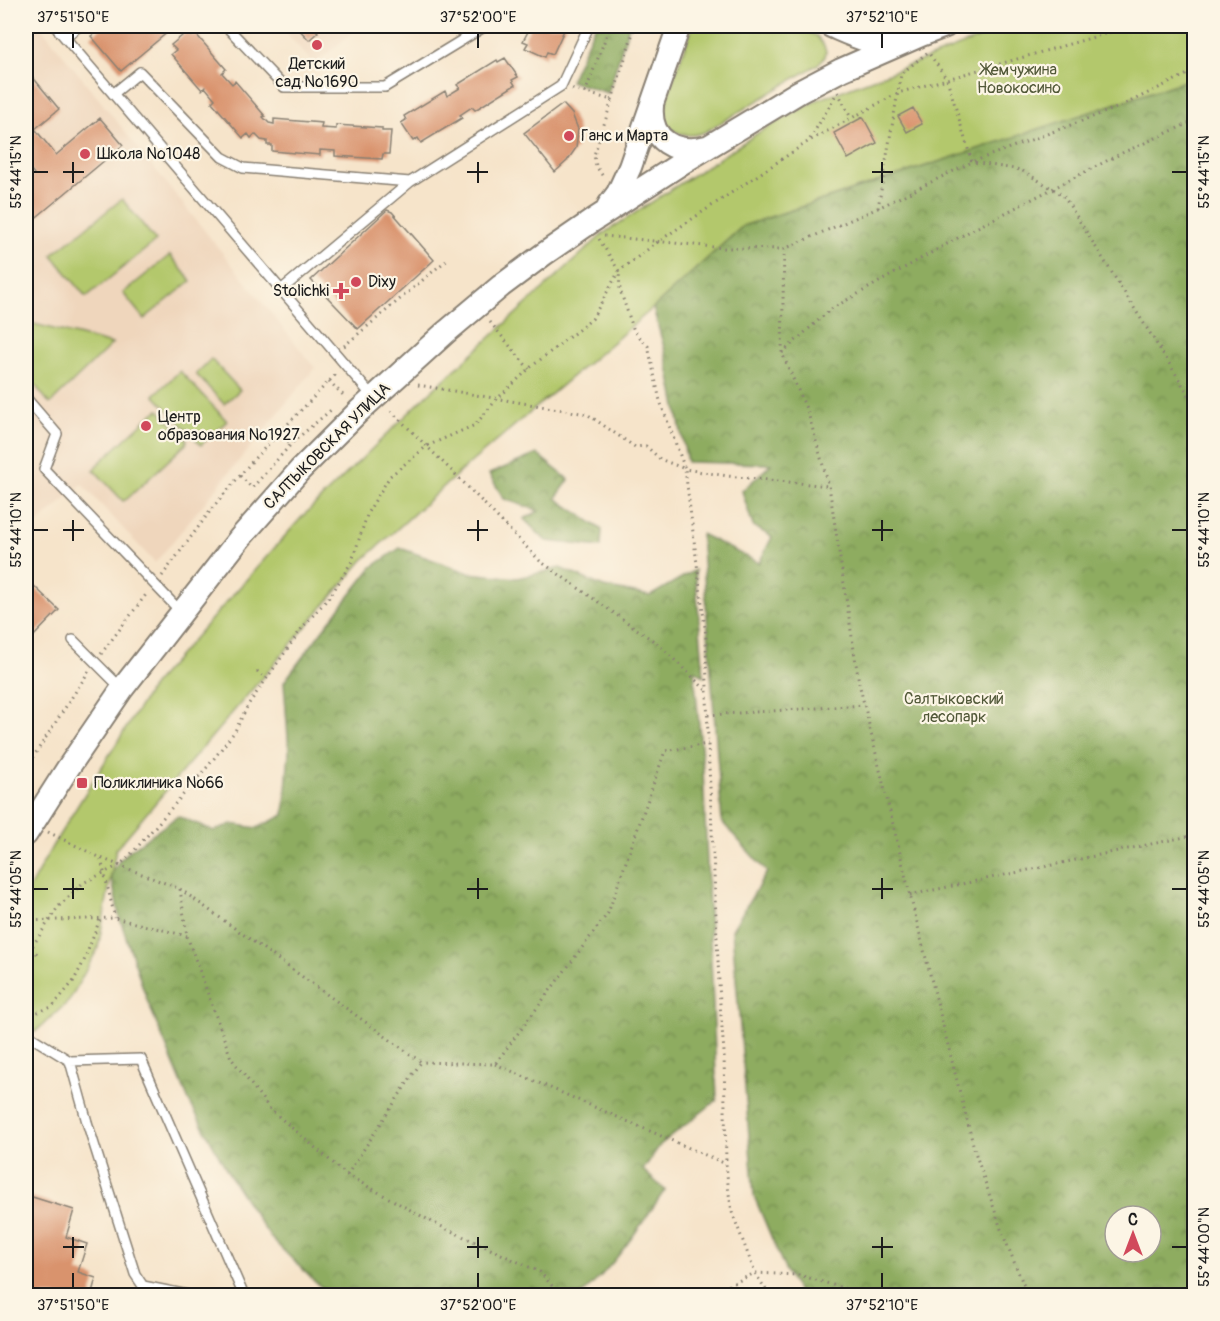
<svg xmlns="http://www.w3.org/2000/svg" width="1220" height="1321" font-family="Pangolin,sans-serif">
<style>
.built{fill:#efd6bc}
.green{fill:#b3c86c;stroke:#687244;stroke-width:1.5}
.forest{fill:url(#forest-crowns);stroke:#55643e;stroke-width:1.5;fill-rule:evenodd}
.building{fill:#d9936d}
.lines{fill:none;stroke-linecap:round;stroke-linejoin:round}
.service-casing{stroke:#898073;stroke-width:12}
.tertiary-casing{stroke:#898073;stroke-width:26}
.path{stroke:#898073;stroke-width:3;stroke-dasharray:1.5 4.5;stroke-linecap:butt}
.service{stroke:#fff;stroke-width:9}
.tertiary{stroke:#fff;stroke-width:22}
.ticks{fill:none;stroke:#1c1c1c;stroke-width:2}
.poi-dot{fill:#d1495b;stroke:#fcf5e5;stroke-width:2}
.labels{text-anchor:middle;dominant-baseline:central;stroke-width:4.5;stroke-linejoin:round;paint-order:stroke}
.poi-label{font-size:16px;fill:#1c1c1c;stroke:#fcf5e5;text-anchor:start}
.park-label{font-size:16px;fill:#515838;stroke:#fcf5e5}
.street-label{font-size:16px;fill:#1c1c1c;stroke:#fcf5e5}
.neatline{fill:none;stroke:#1c1c1c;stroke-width:2}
.ticks-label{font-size:15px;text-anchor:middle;fill:#1c1c1c}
</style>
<defs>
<pattern id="forest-crowns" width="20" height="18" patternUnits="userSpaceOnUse" patternTransform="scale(1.5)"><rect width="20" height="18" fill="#8eac60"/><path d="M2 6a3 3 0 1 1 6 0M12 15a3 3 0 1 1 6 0" fill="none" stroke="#738b4e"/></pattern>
</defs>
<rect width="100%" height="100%" fill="#fcf5e5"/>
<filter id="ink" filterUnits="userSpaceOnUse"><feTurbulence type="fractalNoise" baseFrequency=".0167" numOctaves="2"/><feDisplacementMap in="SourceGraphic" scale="12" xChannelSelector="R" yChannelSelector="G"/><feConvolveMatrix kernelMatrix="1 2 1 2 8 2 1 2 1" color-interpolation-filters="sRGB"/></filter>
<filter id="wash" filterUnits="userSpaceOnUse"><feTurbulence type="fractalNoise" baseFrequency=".008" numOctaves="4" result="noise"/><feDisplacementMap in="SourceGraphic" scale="24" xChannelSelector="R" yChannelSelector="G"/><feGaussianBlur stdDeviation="1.35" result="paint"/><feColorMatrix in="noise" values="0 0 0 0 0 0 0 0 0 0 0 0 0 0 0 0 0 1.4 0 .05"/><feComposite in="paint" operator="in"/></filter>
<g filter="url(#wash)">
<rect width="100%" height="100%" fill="#f6e4ca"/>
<!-- built -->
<path class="built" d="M26 26H40L315 368 155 563 82 484 26 534Z
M281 26H360L314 65Z"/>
<!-- green -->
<path class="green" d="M693 26H796L817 36 824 46 826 51 825 57 817 65 707 131C698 135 689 137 679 133 673 131 668 127 666 121 661 103 686 45 693 26Z
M1010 26H1194V78L743 226 653 308 462 470 362 561 116 849 98 948 69 1001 35 1032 26 1027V894L53 845 153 685 301 518 425 397 604 233 761 131 817 100 939 54Z
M122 199 156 241 86 297 52 255Z
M170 255 191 281 144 319 123 293Z
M26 322 112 344 50 404 26 374Z
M211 359 240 390 224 404 196 374Z
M180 371 227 421 201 445 154 395Z
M159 410 186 438 187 440 186 444 127 499 123 501 96 472 94 471 96 466 152 414Z"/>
<!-- forest -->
<path class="forest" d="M595 26H629L608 93 570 81Z
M1194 78V1295H800L786 1272 754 1196 732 930 767 872 722 822 701 534 759 563 772 537 753 526 742 491 771 464 687 462 665 351 653 308 743 226ZM1115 1216H1151V1252H1115Z
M537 454 569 480 556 498 602 530 601 547 546 541 524 519 539 511 504 499 489 474Z
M400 548 469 573 517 578 560 568 604 587 650 596 695 570 704 676 694 670 703 769 717 1100 660 1145 643 1170 665 1190C639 1227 616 1265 581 1295H331L315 1282 270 1237 233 1181 189 1101 147 1000 119 916 111 875 119 861 129 851 178 816 214 831 231 824 257 828 284 815 289 752 284 682 322 631 372 567Z"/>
<g id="blocks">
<!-- building -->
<path class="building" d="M104 26H175L121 71 91 36Z
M296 26H312L318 32 309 40Z
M531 26H566L553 54 547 52 545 57 525 48 528 43 523 41Z
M188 31 192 36 195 33 226 69 222 73 232 84 235 81 265 116 263 117 269 123 274 124V119L322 123 321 128 336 129V125L382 128V131H391L389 154H383L382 159 335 156V151L320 150V155L272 151V145H267V141L261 140 255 134 251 138 248 134 243 138 212 102 215 99 205 87 202 90 171 54 176 50 171 45Z
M505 58 518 77 512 80 515 85 475 110 472 107 460 115 462 118 421 143 418 138 413 141 401 123 406 120 404 116 445 91 447 96 460 88 457 85 497 60 498 62Z
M26 69 59 109 35 129 56 155 100 118 123 145 26 226V181L34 174 26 164Z
M563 104 572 114 578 129 576 148 567 161 555 172 524 133Z
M913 108 922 124 907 132 898 116Z
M863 117 877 143 848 159 834 133Z
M387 210 392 212 434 260 358 329 311 280Z
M34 586 59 610 29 641 32 643 26 649V595Z
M26 1195 74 1210 66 1237 87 1244 78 1272 96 1278 91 1296H26Z"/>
</g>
</g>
<g filter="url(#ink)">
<use href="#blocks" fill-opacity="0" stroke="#898073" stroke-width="1.5"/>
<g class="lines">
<defs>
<path id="service" d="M55 26 373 397
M226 26 284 87H385L482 28 483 26
M65 37 79 26
M113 94 140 72 222 157 243 168 410 182 561 86 589 26
M281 290 410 182
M26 398 57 434 44 469 181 612
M73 640 122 689
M26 805 38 813
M26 1034 70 1061 87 1122 135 1274 143 1286 193 1296
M70 1061 141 1059 244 1296"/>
<path id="tertiary" d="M831 26C852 35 873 46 896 42
M652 106C649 141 676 155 707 147
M609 205 618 193 630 167 679 26
M26 834 68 768 122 689 240 538 300 470 359 411 445 333 501 286 544 254 592 221 688 159 799 92 841 70 921 35 945 26"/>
</defs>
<!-- service casing -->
<use href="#service" class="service-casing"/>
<!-- tertiary casing -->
<use href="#tertiary" class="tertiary-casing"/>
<!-- path -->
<path class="path" d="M572 89 612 100 594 155 596 166 604 178
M838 92 851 118
M585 93 610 26
M612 100 635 26
M810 139 837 93
M878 208 901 74 928 52 947 79 972 162 1021 170 1063 195 1194 403
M604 236 724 248 784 249 878 208 972 162 1119 107 1194 71
M599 239 619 271 620 290 634 331 648 346 660 401 685 469 727 476 829 486
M784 249 782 353 808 413 829 486 859 683 910 895 975 1152 1002 1232 1028 1296
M490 322 529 369
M344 346 449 258
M782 353 831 309 972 230 1122 153 1194 121
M329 381 346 398
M418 385 587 414 635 447 646 446 660 459 685 469 706 635 708 744 720 1004 724 1052 726 1164 729 1194 732 1212 755 1273 799 1275 853 1291 897 1294V1296
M391 411 462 481 540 561 658 644 707 691
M279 433 291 444
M240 476 252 488 293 442 332 409
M162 576 214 506 254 459 338 372
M101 654 148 592
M257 671 266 679
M708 715 864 705
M26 768 89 671
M48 832 101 858 180 889 421 1062 495 1064 608 913 665 751 708 744
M101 859 115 918
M180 889 187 936 231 1058 270 1109 347 1175 434 1223 540 1272 561 1296
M910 895 1194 835
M26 921 115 918 187 936
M26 946 39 955
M26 956 58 907 83 883 120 865 133 852 209 765 235 731 248 705 302 628 331 595 352 561 368 512 390 476 427 446 475 425 497 399 531 367 592 319 619 271 659 241 809 141 898 93 1108 33 1126 26
M26 1016 52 1007 73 982 84 961 100 919
M495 1064 726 1164
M347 1175 421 1062
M897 1294 905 1296
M694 1296 717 1291 755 1273 770 1296"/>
<!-- service -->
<use href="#service" class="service"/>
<!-- tertiary -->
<use href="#tertiary" class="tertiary"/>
</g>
</g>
<!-- ticks -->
<path class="ticks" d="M73 33V48M478 33V48M882 33V48M73 162V183M478 162V183M882 162V183M33 172H48M63 172H84M467 172H488M872 172H893M1172 172H1187M73 520V541M478 520V541M882 520V541M33 530H48M63 530H84M467 530H488M872 530H893M1172 530H1187M73 878V899M478 878V899M882 878V899M33 889H48M63 889H84M467 889H488M872 889H893M1172 889H1187M73 1237V1258M478 1237V1258M882 1237V1258M63 1247H84M467 1247H488M872 1247H893M1172 1247H1187M73 1273V1288M478 1273V1288M882 1273V1288"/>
<!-- markers -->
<g class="poi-dot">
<circle cx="317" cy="45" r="6"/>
<circle cx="569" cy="136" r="6"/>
<circle cx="85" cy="154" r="6"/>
<circle cx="356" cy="282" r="6"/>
<path d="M338 282h6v6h6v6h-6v6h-6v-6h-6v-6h6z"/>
<circle cx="146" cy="426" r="6"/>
<rect x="76" y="777" width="12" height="12" rx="3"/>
</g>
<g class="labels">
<!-- poi labels -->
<g class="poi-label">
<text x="317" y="64" text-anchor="middle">Детский<tspan x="317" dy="18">сад №1690</tspan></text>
<text x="581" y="136">Ганс и Марта</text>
<text x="97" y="154">Школа №1048</text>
<text x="368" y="282">Dixy</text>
<text x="329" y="291" text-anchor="end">Stolichki</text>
<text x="158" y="417">Центр<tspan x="158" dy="18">образования №1927</tspan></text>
<text x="94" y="783">Поликлиника №66</text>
</g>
<!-- park labels -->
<g class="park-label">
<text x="1019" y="70">Жемчужина<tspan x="1019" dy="18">Новокосино</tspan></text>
<text x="954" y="699">Салтыковский<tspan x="954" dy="18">лесопарк</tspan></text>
</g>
<!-- street labels -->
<g class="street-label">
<text transform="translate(327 446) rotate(-45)">САЛТЫКОВСКАЯ УЛИЦА</text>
</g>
</g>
<!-- margin -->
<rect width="1220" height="1321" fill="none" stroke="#fcf5e5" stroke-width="66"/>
<!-- north arrow -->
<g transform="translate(1133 1234)"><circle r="28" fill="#fcf5e5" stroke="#a29e95" stroke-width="1.5"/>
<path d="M0-4.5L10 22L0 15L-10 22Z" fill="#d1495b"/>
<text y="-9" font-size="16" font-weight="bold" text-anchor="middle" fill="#1c1c1c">С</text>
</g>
<rect x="33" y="33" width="1154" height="1255" class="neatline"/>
<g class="ticks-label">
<text x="73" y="22">37°51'50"E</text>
<text x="478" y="22">37°52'00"E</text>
<text x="882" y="22">37°52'10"E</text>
<text transform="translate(16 172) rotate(-90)" y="5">55°44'15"N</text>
<text transform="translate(1204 172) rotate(-90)" y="5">55°44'15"N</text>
<text transform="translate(16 530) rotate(-90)" y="5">55°44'10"N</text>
<text transform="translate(1204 530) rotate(-90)" y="5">55°44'10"N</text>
<text transform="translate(16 889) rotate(-90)" y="5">55°44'05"N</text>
<text transform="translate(1204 889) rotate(-90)" y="5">55°44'05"N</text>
<text transform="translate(1204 1247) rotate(-90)" y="5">55°44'00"N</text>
<text x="73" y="1310">37°51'50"E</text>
<text x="478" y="1310">37°52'00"E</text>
<text x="882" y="1310">37°52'10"E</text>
</g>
</svg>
